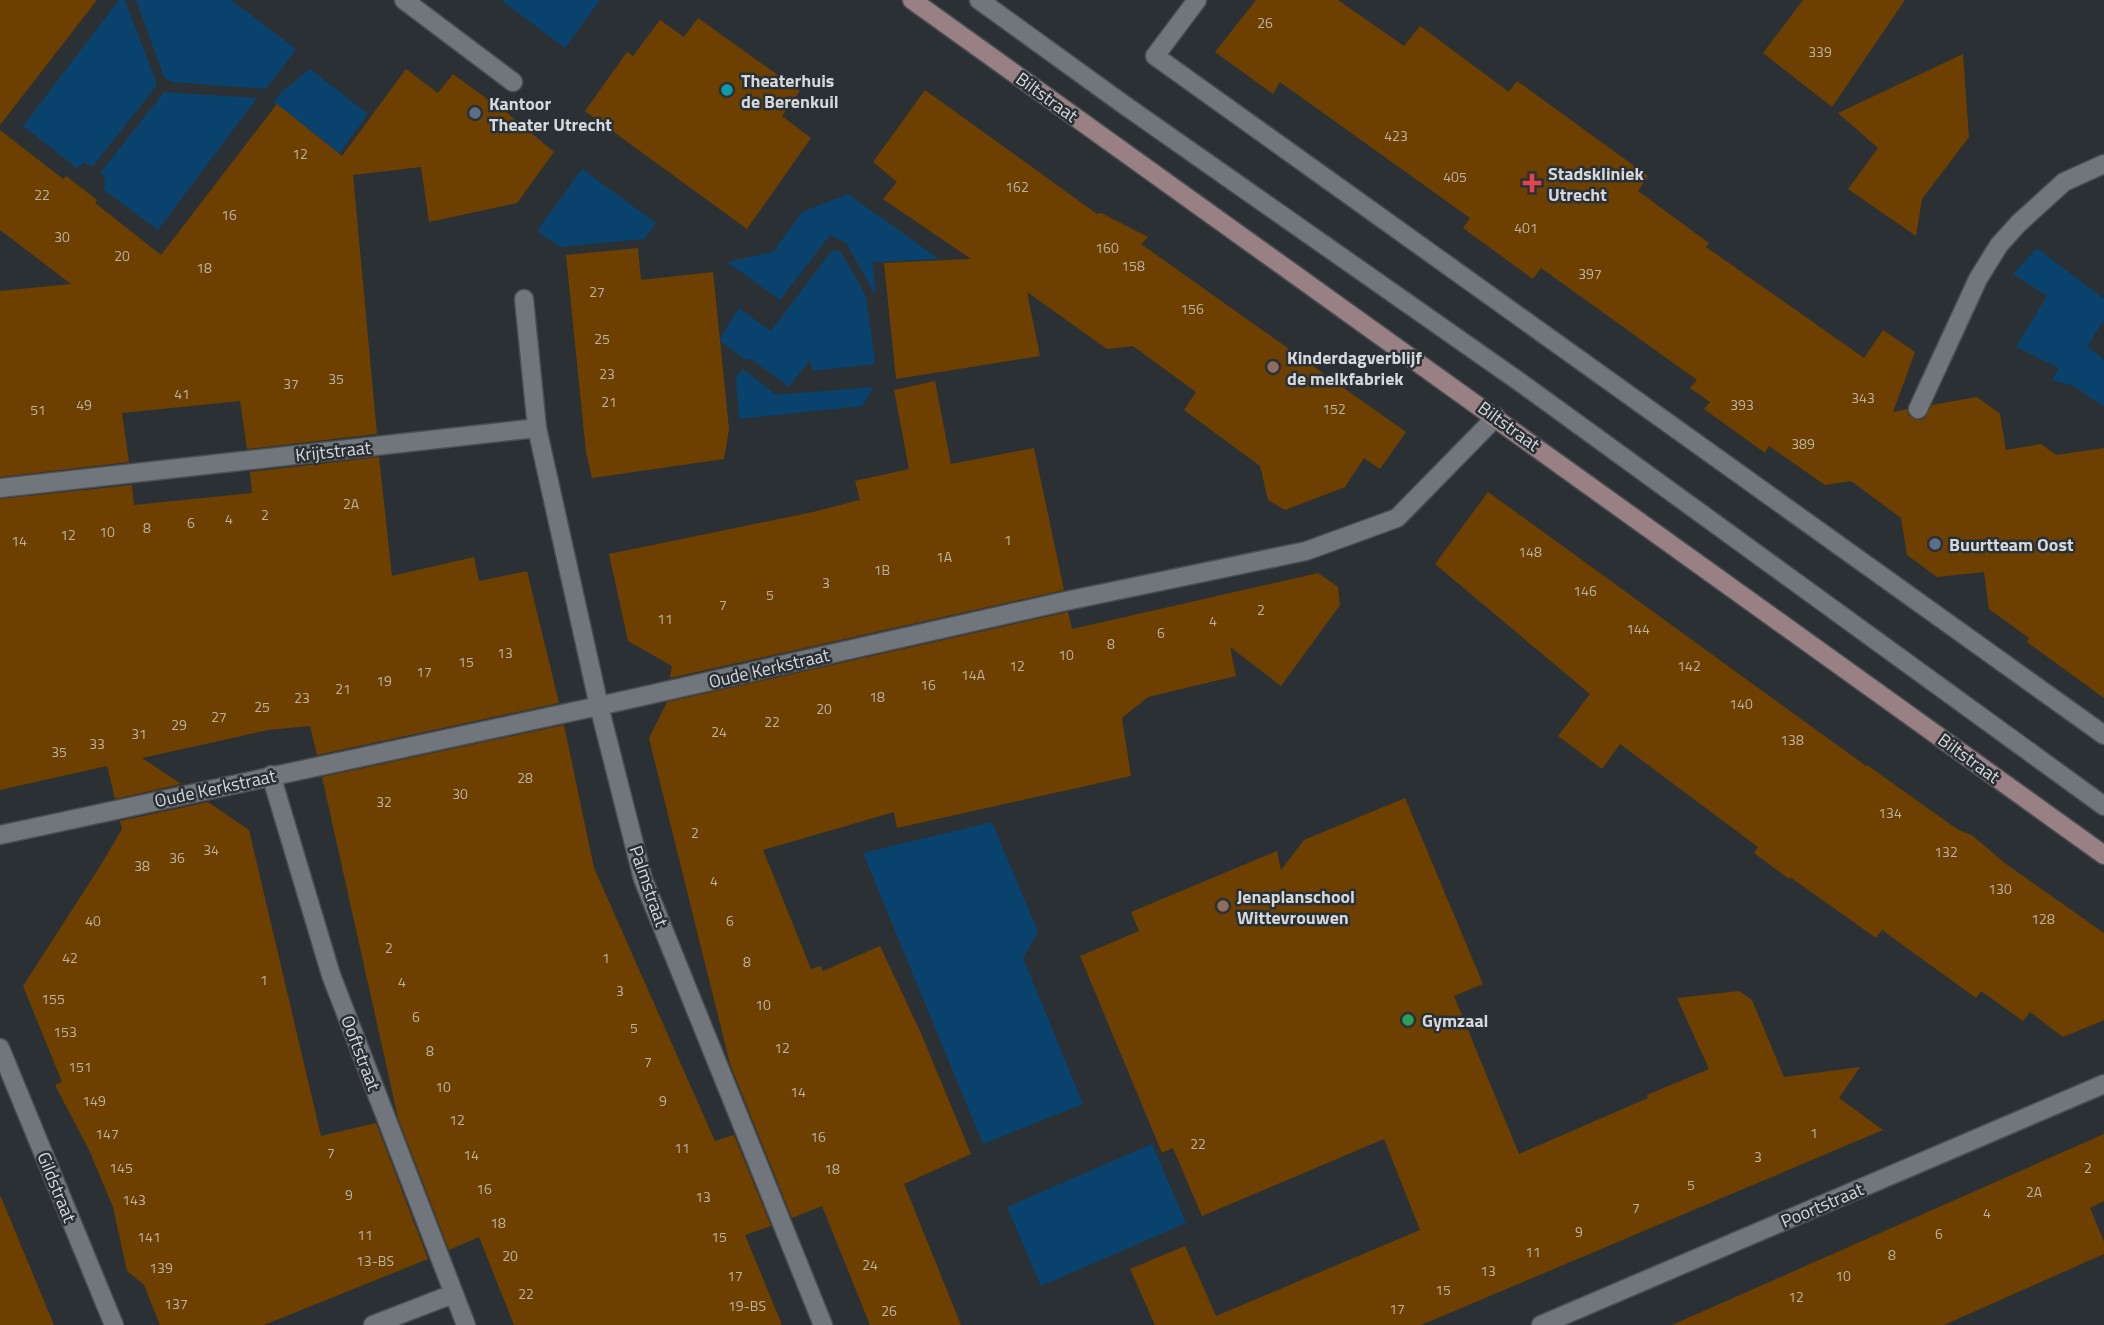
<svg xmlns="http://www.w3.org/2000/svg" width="2104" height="1325" font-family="'Titillium Web',sans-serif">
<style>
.green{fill:#0a426e}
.building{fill:#6d4000}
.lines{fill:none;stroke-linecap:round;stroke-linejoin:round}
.lane-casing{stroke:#4a4e52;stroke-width:21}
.street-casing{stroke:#4a4e52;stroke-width:21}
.secondary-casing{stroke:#4a4e52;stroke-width:21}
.lane{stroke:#70767b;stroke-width:18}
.street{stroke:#70767b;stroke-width:18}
.secondary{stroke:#988085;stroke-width:18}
.culture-dot{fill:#0f9aa8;stroke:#2b3035;stroke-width:2.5}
.service-dot{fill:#5c6f8a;stroke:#2b3035;stroke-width:2.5}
.health-dot{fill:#e0444e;stroke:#2b3035;stroke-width:2.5}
.education-dot{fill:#8d6e63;stroke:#2b3035;stroke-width:2.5}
.leisure-dot{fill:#2e9e5b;stroke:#2b3035;stroke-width:2.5}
.labels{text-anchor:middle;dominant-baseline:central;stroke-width:5;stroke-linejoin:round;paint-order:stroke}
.number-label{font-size:14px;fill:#bbb2a4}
.poi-label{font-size:18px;font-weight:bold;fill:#d5d8db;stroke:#2b3035;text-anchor:start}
.street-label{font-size:18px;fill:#d5d8db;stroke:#2b3035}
</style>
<rect width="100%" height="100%" fill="#2b3035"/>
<!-- green -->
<path class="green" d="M119 0H125L157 85 93 166 83 163 77 168 23 126Z
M136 0H231L296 49 266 89 172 82 164 77Z
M501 0H600L565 48Z
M310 69 368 114 339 153 274 102 280 93Z
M164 92 257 98 158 230 103 189 106 180 101 172Z
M582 169 656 223 644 239 560 247 537 231Z
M848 194 939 259 872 262 876 291 874 292 846 243 830 235 780 300 727 262 773 252 802 212Z
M2037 248 2104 299V320L2087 346 2104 360V407L2074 386 2052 380 2059 368 2016 347 2047 296 2013 274Z
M832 250 841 252 866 296 875 364 813 371 810 360 789 387 750 358 747 361 719 340 739 308 771 331Z
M743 369 776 395 874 387 862 406 739 419 736 377Z
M992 822 1038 932 1023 958 1083 1104 983 1144 863 853Z
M1152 1144 1186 1223 1041 1286 1007 1207Z"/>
<!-- building -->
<path class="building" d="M0 0H97L0 125Z
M1256 0H1338L1404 46 1420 26 1509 92 1517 81 1648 176 1638 191 1709 243 1706 247 1864 358 1883 330 1915 352 1893 412 1907 409 1909 416 1920 420 1925 418 1932 405 1977 397 2000 414 2006 450 2041 444 2056 455 2104 448V698L2027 642 2029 638 1989 609 1984 572 1937 577 1907 555 1901 518 1851 481 1825 485 1769 446 1765 453 1704 409 1710 402 1690 388 1697 380 1541 268 1533 279 1463 228 1470 218 1280 82 1273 94 1215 52Z
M1803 0H1905L1832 107 1763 53Z
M698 18 800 91 782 116 811 138 747 229 585 111 627 52 633 56 660 20 684 37Z
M1963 54 1969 137 1922 199 1916 236 1848 189 1878 148 1838 113Z
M406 69 438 93 453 74 494 104V102L554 152 517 203 429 222 421 167 353 175 377 434 247 449 240 401 122 413 129 462 0 477V291L71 284 0 230V130L63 179 66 176 97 200 95 203 161 255 277 104 342 156Z
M925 90 1097 214 1101 213 1148 237 1141 244 1406 432 1380 469 1364 458 1345 487 1285 510 1268 500 1260 466 1184 410 1196 392 1133 346 1107 349 1027 292 1040 356 896 379 884 263 971 259 883 199 897 182 873 162Z
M638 248 641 280 713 272 729 429 724 459 592 478 586 452 566 255Z
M935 381 951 464 1034 448 1064 590 670 678 672 666 628 641 609 554 813 512 860 500 855 481 909 469 894 390Z
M379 457 392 576 474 557 479 581 527 571 559 703 317 755 310 726 268 730 142 758 181 784 115 799 107 766 0 790V499L132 485 134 505 252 493 250 472Z
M1488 492 1866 766 1867 765 1957 829 1973 836 2006 864 2104 933V1020L2063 1037 2030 1012 2023 1021 1981 991 1976 998 1882 930 1876 938 1790 877 1789 879 1754 853 1758 847 1620 744 1602 769 1558 736 1590 694 1435 564Z
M1318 573 1338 587 1340 605 1281 686 1230 647 1236 676 1148 697 1122 718 1131 776 897 828 894 812 763 850 811 969 821 966 823 971 880 946 920 1031 971 1154 904 1184 961 1325H870L822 1206 792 1218 730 1064 649 738 667 702 1068 612 1072 629Z
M564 725 594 868 715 1141 734 1135 771 1226 745 1235 782 1325H514L479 1237 449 1250 398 1118 322 777Z
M1405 798 1483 984 1454 996 1519 1154 1648 1098 1647 1095 1709 1069 1677 998 1739 991 1752 1000 1784 1077 1860 1067 1839 1098 1883 1130 1421 1325H1155L1130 1269 1185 1246 1216 1316 1420 1230 1384 1139 1202 1216 1173 1148 1162 1153 1080 956 1139 931 1131 912 1277 851 1281 870 1304 840Z
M208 802 249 830 321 1136 376 1123 428 1259 264 1325H160L144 1285 127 1271 113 1207 89 1150 55 1085 62 1082 23 986 99 868 122 829 120 821Z
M2104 1134V1201L2090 1208 2104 1242V1254L1944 1325H1672Z
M0 1197H1L54 1325H0Z"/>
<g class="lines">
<defs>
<path id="lane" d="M979 0 1123 104 1524 385 2104 806
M1918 409 1978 279 1999 245 2019 223 2064 182 2104 164"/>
<path id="street" d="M404 0 513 82
M1197 0 1155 56 2104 735
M537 428 599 706 643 879 823 1325
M0 488 537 428 524 299
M271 775 331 975 466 1325
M0 835 599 706 1066 601 1306 551 1397 518 1496 417
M0 1048 114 1325
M373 1325 453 1294
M1541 1325 2104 1084"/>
<path id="secondary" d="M912 0 2104 855"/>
</defs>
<!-- lane casing -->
<use href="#lane" class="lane-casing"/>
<!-- street casing -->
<use href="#street" class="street-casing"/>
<!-- secondary casing -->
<use href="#secondary" class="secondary-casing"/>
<!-- lane -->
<use href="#lane" class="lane"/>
<!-- street -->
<use href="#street" class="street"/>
<!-- secondary -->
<use href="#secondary" class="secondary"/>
</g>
<!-- markers -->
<circle class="culture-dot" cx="727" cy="90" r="7"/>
<g class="service-dot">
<circle cx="475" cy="113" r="7"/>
<circle cx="1935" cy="544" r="7"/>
</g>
<path class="health-dot" d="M1528.5 172.5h7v7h7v7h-7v7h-7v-7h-7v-7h7z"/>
<g class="education-dot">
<circle cx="1273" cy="367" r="7"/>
<circle cx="1223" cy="906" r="7"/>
</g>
<circle class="leisure-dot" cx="1408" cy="1020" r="7"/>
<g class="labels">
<!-- number labels -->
<g class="number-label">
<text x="1265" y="22">26</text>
<text x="1820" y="51">339</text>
<text x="1396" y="135">423</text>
<text x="300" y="153">12</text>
<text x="1455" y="176">405</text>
<text x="1017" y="186">162</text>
<text x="42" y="194">22</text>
<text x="229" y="214">16</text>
<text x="1526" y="227">401</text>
<text x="62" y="236">30</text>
<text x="1107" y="247">160</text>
<text x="122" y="255">20</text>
<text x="1133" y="265">158</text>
<text x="204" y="267">18</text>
<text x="1590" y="273">397</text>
<text x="597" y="291">27</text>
<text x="1192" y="308">156</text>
<text x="602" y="338">25</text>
<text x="607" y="373">23</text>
<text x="336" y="378">35</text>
<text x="291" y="383">37</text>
<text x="182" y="393">41</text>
<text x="1863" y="397">343</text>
<text x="609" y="401">21</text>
<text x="84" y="404">49</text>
<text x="1742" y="404">393</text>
<text x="1334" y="408">152</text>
<text x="38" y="409">51</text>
<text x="1803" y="443">389</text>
<text x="351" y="503">2A</text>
<text x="265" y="514">2</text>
<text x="229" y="518">4</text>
<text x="191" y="522">6</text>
<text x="147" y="527">8</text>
<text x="107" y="531">10</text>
<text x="68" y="534">12</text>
<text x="1008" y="539">1</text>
<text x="19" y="540">14</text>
<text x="1530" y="551">148</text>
<text x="944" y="556">1A</text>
<text x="882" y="569">1B</text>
<text x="826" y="582">3</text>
<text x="1585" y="590">146</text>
<text x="770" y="594">5</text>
<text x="723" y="604">7</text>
<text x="1261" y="609">2</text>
<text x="665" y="618">11</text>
<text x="1213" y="620">4</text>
<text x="1638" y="628">144</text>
<text x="1161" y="632">6</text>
<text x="1111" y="643">8</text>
<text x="505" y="652">13</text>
<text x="1066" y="654">10</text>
<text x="466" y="661">15</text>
<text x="1017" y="665">12</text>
<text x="1689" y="665">142</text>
<text x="424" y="671">17</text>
<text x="973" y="674">14A</text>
<text x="384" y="680">19</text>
<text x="928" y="684">16</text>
<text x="343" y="688">21</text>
<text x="877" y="696">18</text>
<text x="302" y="697">23</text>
<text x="1741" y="703">140</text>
<text x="262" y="706">25</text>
<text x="824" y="708">20</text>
<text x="219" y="716">27</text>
<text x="772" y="721">22</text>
<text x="179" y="724">29</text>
<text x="719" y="731">24</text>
<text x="139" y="733">31</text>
<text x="1792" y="739">138</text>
<text x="97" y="743">33</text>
<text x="59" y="751">35</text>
<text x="525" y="777">28</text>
<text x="460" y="793">30</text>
<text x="384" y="801">32</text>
<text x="1890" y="812">134</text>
<text x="695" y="832">2</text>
<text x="211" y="849">34</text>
<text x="1946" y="851">132</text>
<text x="177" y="857">36</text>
<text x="142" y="865">38</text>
<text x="714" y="880">4</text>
<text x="2000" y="888">130</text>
<text x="2043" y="918">128</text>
<text x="93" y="920">40</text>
<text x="730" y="920">6</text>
<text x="389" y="947">2</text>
<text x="70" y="957">42</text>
<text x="606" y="957">1</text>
<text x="747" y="961">8</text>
<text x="264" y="979">1</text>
<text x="402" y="981">4</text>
<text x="620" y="990">3</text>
<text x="53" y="998">155</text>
<text x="763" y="1004">10</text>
<text x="416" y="1016">6</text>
<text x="634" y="1027">5</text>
<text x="65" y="1031">153</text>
<text x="782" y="1047">12</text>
<text x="430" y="1050">8</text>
<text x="648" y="1061">7</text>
<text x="80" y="1066">151</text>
<text x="443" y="1086">10</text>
<text x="798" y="1091">14</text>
<text x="94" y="1100">149</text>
<text x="663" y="1100">9</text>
<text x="457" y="1119">12</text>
<text x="1814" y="1132">1</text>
<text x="107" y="1133">147</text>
<text x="818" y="1136">16</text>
<text x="1198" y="1143">22</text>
<text x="682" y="1147">11</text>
<text x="331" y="1152">7</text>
<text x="471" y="1154">14</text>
<text x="1758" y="1156">3</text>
<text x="121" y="1167">145</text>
<text x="2088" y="1167">2</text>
<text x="832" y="1168">18</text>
<text x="1691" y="1184">5</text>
<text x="484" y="1188">16</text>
<text x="2034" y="1191">2A</text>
<text x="349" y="1194">9</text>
<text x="703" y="1196">13</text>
<text x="134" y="1199">143</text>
<text x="1636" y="1207">7</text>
<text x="1987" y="1212">4</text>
<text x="498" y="1222">18</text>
<text x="1579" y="1231">9</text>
<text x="1939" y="1233">6</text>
<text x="365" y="1234">11</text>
<text x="149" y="1236">141</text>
<text x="719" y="1236">15</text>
<text x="1533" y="1251">11</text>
<text x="1892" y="1254">8</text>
<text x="510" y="1255">20</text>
<text x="375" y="1260">13-BS</text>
<text x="870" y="1264">24</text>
<text x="161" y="1267">139</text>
<text x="1488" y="1270">13</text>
<text x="735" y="1275">17</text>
<text x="1843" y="1275">10</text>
<text x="1443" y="1289">15</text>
<text x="526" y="1293">22</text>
<text x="1796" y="1296">12</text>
<text x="176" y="1303">137</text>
<text x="747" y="1305">19-BS</text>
<text x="1397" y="1308">17</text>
<text x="889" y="1310">26</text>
</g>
<!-- poi labels -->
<g class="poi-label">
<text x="741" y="80">Theaterhuis<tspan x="741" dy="21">de Berenkuil</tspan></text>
<text x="489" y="103">Kantoor<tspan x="489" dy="21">Theater Utrecht</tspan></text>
<text x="1548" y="173">Stadskliniek<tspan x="1548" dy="21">Utrecht</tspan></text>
<text x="1287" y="357">Kinderdagverblijf<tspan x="1287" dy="21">de melkfabriek</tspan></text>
<text x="1949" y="544">Buurtteam Oost</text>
<text x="1237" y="896">Jenaplanschool<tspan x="1237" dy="21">Wittevrouwen</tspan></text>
<text x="1422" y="1020">Gymzaal</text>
</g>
<!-- street labels -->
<g class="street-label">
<text transform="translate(1047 97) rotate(36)">Biltstraat</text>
<text transform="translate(1509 426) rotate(36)">Biltstraat</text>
<text transform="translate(333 451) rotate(-6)">Krijtstraat</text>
<text transform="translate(769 668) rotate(-13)">Oude Kerkstraat</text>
<text transform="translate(1969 758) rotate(36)">Biltstraat</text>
<text transform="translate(215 788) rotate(-12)">Oude Kerkstraat</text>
<text transform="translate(649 886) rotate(71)">Palmstraat</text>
<text transform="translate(361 1053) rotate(69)">Ooftstraat</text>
<text transform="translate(57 1187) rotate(68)">Gildstraat</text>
<text transform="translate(1822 1205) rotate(-23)">Poortstraat</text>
</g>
</g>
</svg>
